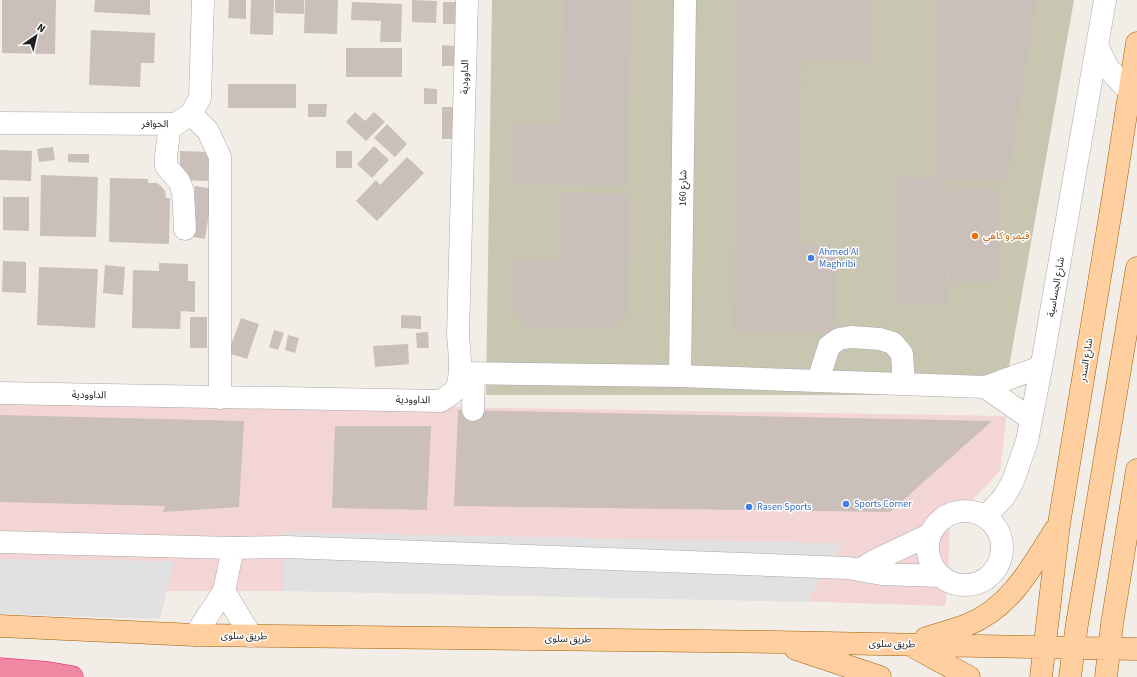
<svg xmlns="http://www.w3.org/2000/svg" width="1137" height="677" font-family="'Source Sans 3','Noto Sans Arabic',sans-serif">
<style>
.commercial{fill:#f4d5d6}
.construction{fill:#c8c6b1}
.parking{fill:#e1e1e1}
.building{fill:#cbbfb9}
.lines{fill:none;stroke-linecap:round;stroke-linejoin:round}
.minor-casing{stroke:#a8a8a8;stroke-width:23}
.major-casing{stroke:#9e5e00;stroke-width:23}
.highway-casing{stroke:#ed176f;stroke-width:23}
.minor{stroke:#fff;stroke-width:22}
.major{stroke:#ffcf9f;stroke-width:22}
.highway{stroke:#f088a3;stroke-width:22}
.food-dot{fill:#e8710a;stroke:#fff;stroke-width:1.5}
.shop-dot{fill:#3f7fe0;stroke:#fff;stroke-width:1.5}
.labels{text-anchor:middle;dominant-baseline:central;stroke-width:3;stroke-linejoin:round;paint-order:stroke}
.street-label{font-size:10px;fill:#212121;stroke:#fff}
.food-label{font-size:10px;fill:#c56008;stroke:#fff;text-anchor:start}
.shop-label{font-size:10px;fill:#366cbe;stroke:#fff;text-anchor:start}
</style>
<rect width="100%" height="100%" fill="#f2ede7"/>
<!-- commercial -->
<path class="commercial" d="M0 400 1006 416V421L1000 471 950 523 948 581 945 606 478 591H155L0 586Z"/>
<!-- construction -->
<path class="construction" d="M492 0H1074L1004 395H486Z"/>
<!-- parking -->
<path class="parking" d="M283 532 843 543 807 602 283 591Z
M0 559 174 561 160 619 0 614Z"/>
<!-- building -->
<path class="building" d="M2 0H56L55 54 2 53Z
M95 0H150V15L94 12Z
M229 0H246V19L228 18Z
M251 0H274L273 35 250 34Z
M275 0H304V14L275 13Z
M305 0H338L337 34 304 33Z
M412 0 437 1 436 23 412 22Z
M563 0H630L627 186 512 185 513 123 562 124Z
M738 0H873L872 62 802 60 799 245 836 246 835 334 733 332Z
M937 0H1037L1007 181 948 180 947 305 897 304 898 177 935 178Z
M352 2 402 4 401 42H380L381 21 351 20Z
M443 2H456L455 24H443Z
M91 30 155 33 154 63H141L140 87 89 85Z
M442 45 455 46V66H442Z
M346 48H402V77H346Z
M228 84H296V108H228Z
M424 88 437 89V104H424Z
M308 104H327L326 117H308Z
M442 107H456V139H442Z
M355 112 365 121 374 112 385 122 366 141 346 122Z
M387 124 407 144 395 157 374 138Z
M374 146 389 160 372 178 357 164Z
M53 147 55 160 39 162 37 149Z
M0 150 32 151 31 181 0 180Z
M180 151 209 152 208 181 180 180Z
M336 151H352V168H336Z
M68 154H89V163L68 162Z
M407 157 424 173 377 221 356 201 376 180 380 185Z
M41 175 98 177 96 237 40 236Z
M110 178 148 179V183H157L161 186 165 191 166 198H170L169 244 109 242Z
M195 186 213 189 205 239 188 236Z
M951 187 1001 190 999 282H950Z
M562 193 629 194 628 315 614 328 526 327 511 310 512 260 561 261Z
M3 197H29V231L3 230Z
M3 261 26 262V293L2 292Z
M159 263 188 264V281H195V312L181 311 180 329 132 328 133 270 159 271Z
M105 265 125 267 123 295 103 293Z
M39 267 98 269 95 328 37 325Z
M401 315 421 316V329L401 328Z
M190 317H207V348H190Z
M241 318 259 324 247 359 228 353Z
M274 330 284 333 278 350 269 347Z
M428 332 429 348H417L416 333Z
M288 335 299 338 295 353 285 350Z
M408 344 409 364 375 367 373 346Z
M458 410 992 421 890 512 454 506Z
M0 415 244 421 239 507 163 512 165 506 0 502Z
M335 426H431L427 510 332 508Z"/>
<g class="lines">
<defs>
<path id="minor" d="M1105 0 1097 46 1108 68 1129 91
M191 114 208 131 220 157V398
M0 123 176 124 191 114 200 98 203 0
M170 125 166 156V166L179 181 183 191 185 229
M460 373 680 376 985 387 1041 367
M680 376 685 0
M818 381 829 346 839 339 851 337 880 339 893 343 902 354 904 384
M985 387 1031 419
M0 393 441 401C446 397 453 394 456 389 463 375 459 350 458 335L467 0
M473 410 474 373
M928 548a37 37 0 1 1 74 0a37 37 0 1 1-74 0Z
M986 516 1004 497 1013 481 1027 441 1043 358 1097 46
M0 542 233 548 286 547 848 568 882 574 940 576
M860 570 874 561 929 535
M224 591 251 636
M195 635 224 591 233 548"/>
<path id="major" d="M0 626 195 635 776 642 1137 649
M926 638C939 634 954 630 967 625 1010 608 1032 567 1055 530
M912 646 969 677
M796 649 880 677
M1041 677 1059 524 1113 198 1137 43
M1070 677 1077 624 1137 268
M1106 677 1112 624 1137 470"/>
<path id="highway" d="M0 669 49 673 72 677"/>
</defs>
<!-- minor casing -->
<use href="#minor" class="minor-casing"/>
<!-- major casing -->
<use href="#major" class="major-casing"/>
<!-- highway casing -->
<use href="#highway" class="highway-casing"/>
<!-- minor -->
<use href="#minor" class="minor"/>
<!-- major -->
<use href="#major" class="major"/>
<!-- highway -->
<use href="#highway" class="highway"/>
</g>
<!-- markers -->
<circle class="food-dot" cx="975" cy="236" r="4"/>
<g class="shop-dot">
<circle cx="811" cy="258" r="4"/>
<circle cx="846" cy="504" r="4"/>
<circle cx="749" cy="507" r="4"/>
</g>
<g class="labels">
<!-- street labels -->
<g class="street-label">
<text transform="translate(465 77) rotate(-89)">الداوودية</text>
<text x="155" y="124">الحوافر</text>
<text transform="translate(683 188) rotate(-89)">شارع 160</text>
<text transform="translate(1056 287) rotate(-80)">شارع الجساسية</text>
<text transform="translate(1086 360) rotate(-81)">شارع السدر</text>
<text transform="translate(89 395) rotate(1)">الداوودية</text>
<text transform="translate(413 400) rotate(1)">الداوودية</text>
<text transform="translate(244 636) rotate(1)">طريق سلوى</text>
<text transform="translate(568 639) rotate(1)">طريق سلوى</text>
<text transform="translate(892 644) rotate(1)">طريق سلوى</text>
</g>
<!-- food labels -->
<g class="food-label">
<text x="983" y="236">قيمر و كاهي</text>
</g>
<!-- shop labels -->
<g class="shop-label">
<text x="819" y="252">Ahmed Al<tspan x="819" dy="12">Maghribi</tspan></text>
<text x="854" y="504">Sports Corner</text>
<text x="757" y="507">Rasen Sports</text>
</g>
</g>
<!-- north arrow -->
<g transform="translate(36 36) rotate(34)" stroke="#ffffff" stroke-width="3" paint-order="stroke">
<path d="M0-3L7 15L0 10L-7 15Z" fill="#212121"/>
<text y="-6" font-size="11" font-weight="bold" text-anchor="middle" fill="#212121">N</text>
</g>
</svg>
